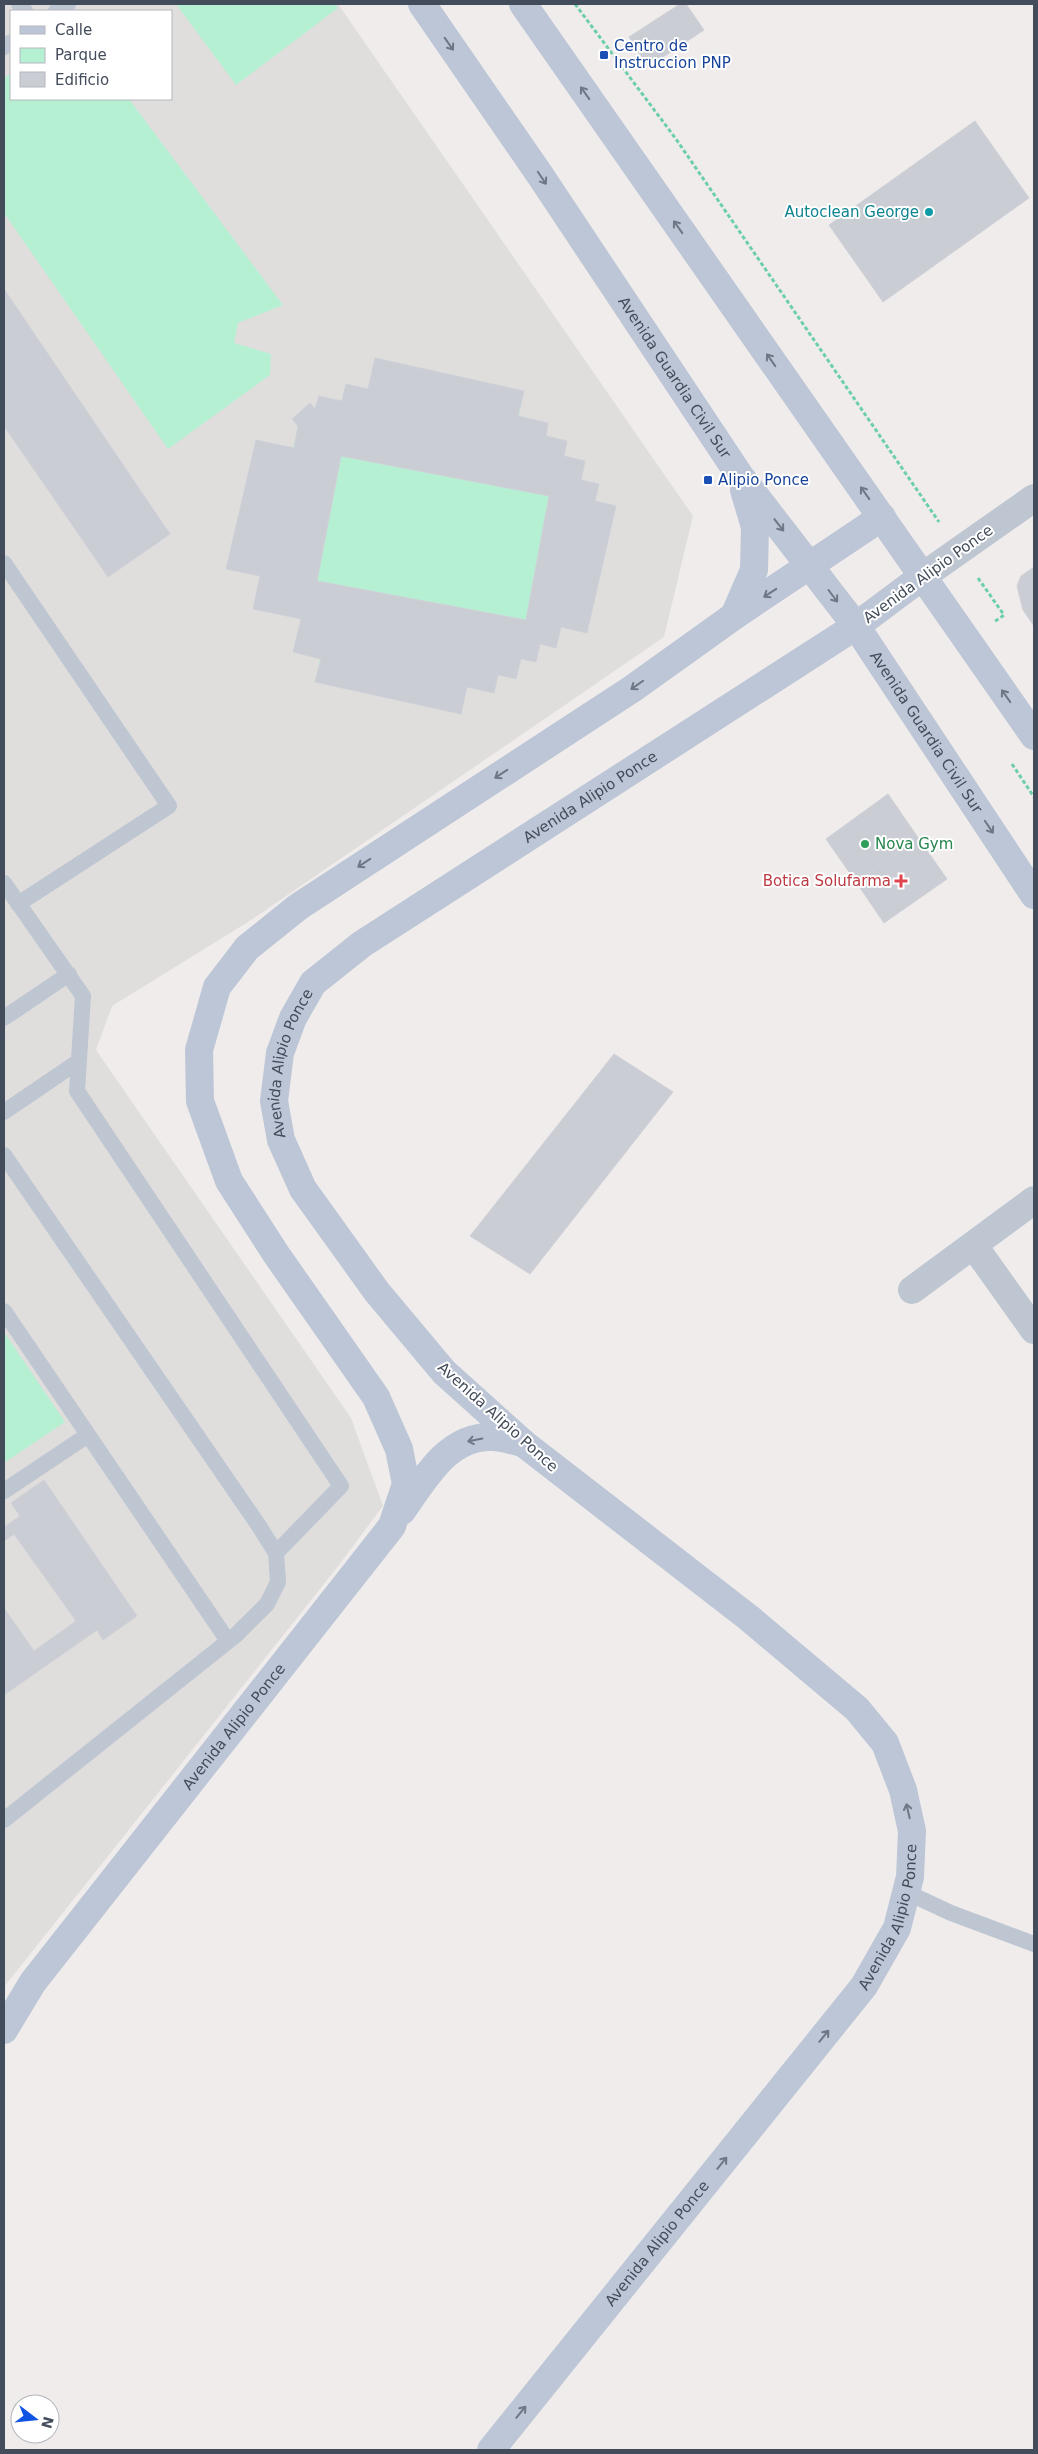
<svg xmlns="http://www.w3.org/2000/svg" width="1038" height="2454" font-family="'DejaVu Sans',sans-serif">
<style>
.education{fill:#e0dddd;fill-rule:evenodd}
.green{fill:#b6f0d3}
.building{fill:#cacdd4;stroke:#cfd1d8;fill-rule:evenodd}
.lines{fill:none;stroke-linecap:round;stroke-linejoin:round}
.path{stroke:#6dcfaa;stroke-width:3;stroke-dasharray:4 2.5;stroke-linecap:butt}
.service{stroke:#bec6d2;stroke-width:16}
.minor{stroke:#bec6d2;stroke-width:28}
.secondary{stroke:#bdc6d6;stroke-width:28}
.oneway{stroke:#6e7785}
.transit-dot{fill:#1a4fb4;stroke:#fff;stroke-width:2}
.culture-dot{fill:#0f9aa8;stroke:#fff;stroke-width:2}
.leisure-dot{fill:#2e9e5b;stroke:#fff;stroke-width:2}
.health-dot{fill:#e0444e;stroke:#fff;stroke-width:2}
.labels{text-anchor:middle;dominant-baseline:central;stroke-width:4;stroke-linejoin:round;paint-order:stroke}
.transit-label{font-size:15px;fill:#164399;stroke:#fff;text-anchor:start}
.culture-label{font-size:15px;fill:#0d838f;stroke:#fff;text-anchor:end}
.street-label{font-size:15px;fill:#434c5a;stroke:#fff}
.leisure-label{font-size:15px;fill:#27864d;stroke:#fff;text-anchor:start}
.health-label{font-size:15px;fill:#be3a42;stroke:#fff;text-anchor:end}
</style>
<rect width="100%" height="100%" fill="#efeceb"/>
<!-- education -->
<path class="education" d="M4 4H338L693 516 664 637 248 922 112 1006 96 1050 351 1418 383 1506 335 1570 4 1987ZM11 11H171V99H11Z"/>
<!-- green -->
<path class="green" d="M176 4H335L338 8 236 85Z
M11 73V99H129L283 305 238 323 234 343 271 354 270 375 168 449 4 213V78Z
M375 358 524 391 519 416 548 423 546 436 567 441 564 456 585 461 581 480 599 484 595 501 616 506 587 633 561 627 556 648 540 644 536 662 521 659 516 679 498 675 494 693 467 687 461 714 315 682 320 659 293 652 301 619 253 609 260 576 226 569 256 440 293 448 298 426 292 419 310 403 315 409 319 396 342 401 346 384 368 389Z
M4 1332 65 1422 4 1463Z"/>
<!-- building -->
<path class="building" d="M680 4H686L704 30 648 67 629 37Z
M975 121 1029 198 883 302 829 225Z
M4 289 170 534 108 577 4 426Z
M375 358 524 391 518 416 548 423 546 436 567 441 564 456 585 461 581 480 599 484 595 501 616 506 587 633 561 627 556 648 540 644 536 662 521 659 516 679 498 675 494 693 467 687 461 714 315 682 321 659 293 652 301 619 253 609 260 576 226 569 256 440 294 448 298 426 292 419 310 403 315 409 319 396 342 401 346 384 368 389ZM341 456 549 496 526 620 317 581Z
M1034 567V626L1023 610 1017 586 1021 576Z
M888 794 919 839 856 882 826 839Z
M919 839 947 879 884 923 856 882Z
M614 1054 673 1092 530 1274 470 1236Z
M44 1480 137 1616 103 1640 97 1630 4 1695V1608L34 1651 76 1621 14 1534 4 1541V1527L20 1516 11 1503Z"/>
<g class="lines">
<!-- path -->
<path class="path" d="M575 4 676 139 939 522
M978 578 1004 615 994 622
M1012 764 1034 797"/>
<!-- service -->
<path class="service" d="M19 4 25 11
M56 11 68 4
M4 47 11 42
M4 563 169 806 18 904
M4 883 83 996 77 1091 341 1486 276 1553
M4 1018 69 974
M4 1112 79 1061
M4 1155 259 1526 276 1553 278 1582 267 1604 236 1635 4 1820
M4 1311 228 1641
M4 1491 88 1435
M906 1892 951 1913 1034 1944"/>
<!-- minor -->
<path class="minor" d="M923 576 1034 498
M974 1246 1034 1330
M912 1290 1034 1200"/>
<!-- secondary -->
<g class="secondary">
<path id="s1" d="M422 4 540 175 740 476 856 626 1034 895"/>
<path d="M523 4 1034 736"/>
<path d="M734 616 754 570 755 527 744 490"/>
<path d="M402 1511C424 1480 448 1435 492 1437 502 1437 513 1441 523 1443"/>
<path id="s2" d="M4 2030 33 1982 392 1526 406 1484 399 1449 376 1397 276 1254 229 1181 200 1101 199 1050 217 987 247 948 298 907 632 689 734 616 882 517"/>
<path id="s3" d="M491 2450 864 1986 897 1928 910 1877 912 1831 903 1790 885 1743 857 1709 749 1618 523 1443 444 1372 377 1292 303 1189 281 1140 274 1101 280 1053 293 1018 313 983 362 944 856 626 923 576"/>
</g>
</g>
<!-- one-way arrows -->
<defs><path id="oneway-shaft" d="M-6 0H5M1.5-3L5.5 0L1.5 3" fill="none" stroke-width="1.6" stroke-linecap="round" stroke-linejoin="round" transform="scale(1.25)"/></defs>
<g class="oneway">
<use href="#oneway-shaft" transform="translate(449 44) rotate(55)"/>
<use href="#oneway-shaft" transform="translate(585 93) rotate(-125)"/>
<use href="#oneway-shaft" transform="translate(542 178) rotate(56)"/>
<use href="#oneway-shaft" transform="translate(678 227) rotate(-125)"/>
<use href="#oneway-shaft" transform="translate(771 360) rotate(-125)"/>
<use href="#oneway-shaft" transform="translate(865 493) rotate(-125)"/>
<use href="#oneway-shaft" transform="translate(779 525) rotate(52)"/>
<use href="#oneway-shaft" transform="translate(770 593) rotate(147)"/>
<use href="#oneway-shaft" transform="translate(833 596) rotate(53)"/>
<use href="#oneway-shaft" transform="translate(637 685) rotate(145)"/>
<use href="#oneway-shaft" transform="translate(1006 696) rotate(-125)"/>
<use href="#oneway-shaft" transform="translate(501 774) rotate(147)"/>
<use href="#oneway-shaft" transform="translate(989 827) rotate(56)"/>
<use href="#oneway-shaft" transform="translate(364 863) rotate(147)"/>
<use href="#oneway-shaft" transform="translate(475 1440) rotate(169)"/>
<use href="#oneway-shaft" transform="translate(908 1811) rotate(-103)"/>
<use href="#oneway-shaft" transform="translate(824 2036) rotate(-51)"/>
<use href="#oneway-shaft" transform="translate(722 2163) rotate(-51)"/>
<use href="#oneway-shaft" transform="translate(521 2412) rotate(-51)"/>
</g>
<!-- markers -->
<g class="transit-dot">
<rect x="599" y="50" width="10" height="10" rx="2.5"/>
<rect x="703" y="475" width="10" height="10" rx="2.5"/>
</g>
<circle class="culture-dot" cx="929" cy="212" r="5"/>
<circle class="leisure-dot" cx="865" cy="844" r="5"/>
<path class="health-dot" d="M898.5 873.5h5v5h5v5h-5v5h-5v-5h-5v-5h5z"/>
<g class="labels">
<!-- transit labels -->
<g class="transit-label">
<text x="614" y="46">Centro de<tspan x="614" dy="17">Instruccion PNP</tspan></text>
<text x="718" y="480">Alipio Ponce</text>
</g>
<!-- culture labels -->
<g class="culture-label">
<text x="919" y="212">Autoclean George</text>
</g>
<!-- street labels -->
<g class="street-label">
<text stroke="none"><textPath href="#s1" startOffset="451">Avenida Guardia Civil Sur</textPath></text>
<text transform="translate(928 574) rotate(-36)">Avenida Alipio Ponce</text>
<text stroke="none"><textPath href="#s1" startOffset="886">Avenida Guardia Civil Sur</textPath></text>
<text stroke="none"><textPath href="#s3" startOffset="2215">Avenida Alipio Ponce</textPath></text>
<text stroke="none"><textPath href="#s3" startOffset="1795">Avenida Alipio Ponce</textPath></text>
<text transform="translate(498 1417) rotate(42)">Avenida Alipio Ponce</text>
<text stroke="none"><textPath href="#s2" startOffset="381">Avenida Alipio Ponce</textPath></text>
<text stroke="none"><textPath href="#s3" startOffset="670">Avenida Alipio Ponce</textPath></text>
<text stroke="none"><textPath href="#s3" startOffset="265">Avenida Alipio Ponce</textPath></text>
</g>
<!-- leisure labels -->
<g class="leisure-label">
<text x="875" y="844">Nova Gym</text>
</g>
<!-- health labels -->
<g class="health-label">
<text x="891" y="881">Botica Solufarma</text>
</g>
</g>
<!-- border -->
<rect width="1038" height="2454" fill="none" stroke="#434c5a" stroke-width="10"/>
<!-- legend -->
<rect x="10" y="10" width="162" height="90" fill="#ffffff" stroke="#b4b7bd"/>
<rect x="20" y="26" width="25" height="8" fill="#bdc6d6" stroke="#b4b7bd"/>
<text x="55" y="35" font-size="15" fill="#434c5a">Calle</text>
<rect x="20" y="48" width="25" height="15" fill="#b6f0d3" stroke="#b4b7bd"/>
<text x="55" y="60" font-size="15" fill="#434c5a">Parque</text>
<rect x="20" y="72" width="25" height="15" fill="#cacdd4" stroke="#b4b7bd"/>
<text x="55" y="85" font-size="15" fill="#434c5a">Edificio</text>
<!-- north arrow -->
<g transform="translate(35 2419) rotate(106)"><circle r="24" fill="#ffffff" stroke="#b4b7bd"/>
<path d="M0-4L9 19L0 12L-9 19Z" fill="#1154e3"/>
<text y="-8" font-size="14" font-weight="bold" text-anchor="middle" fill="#434c5a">N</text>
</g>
</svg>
